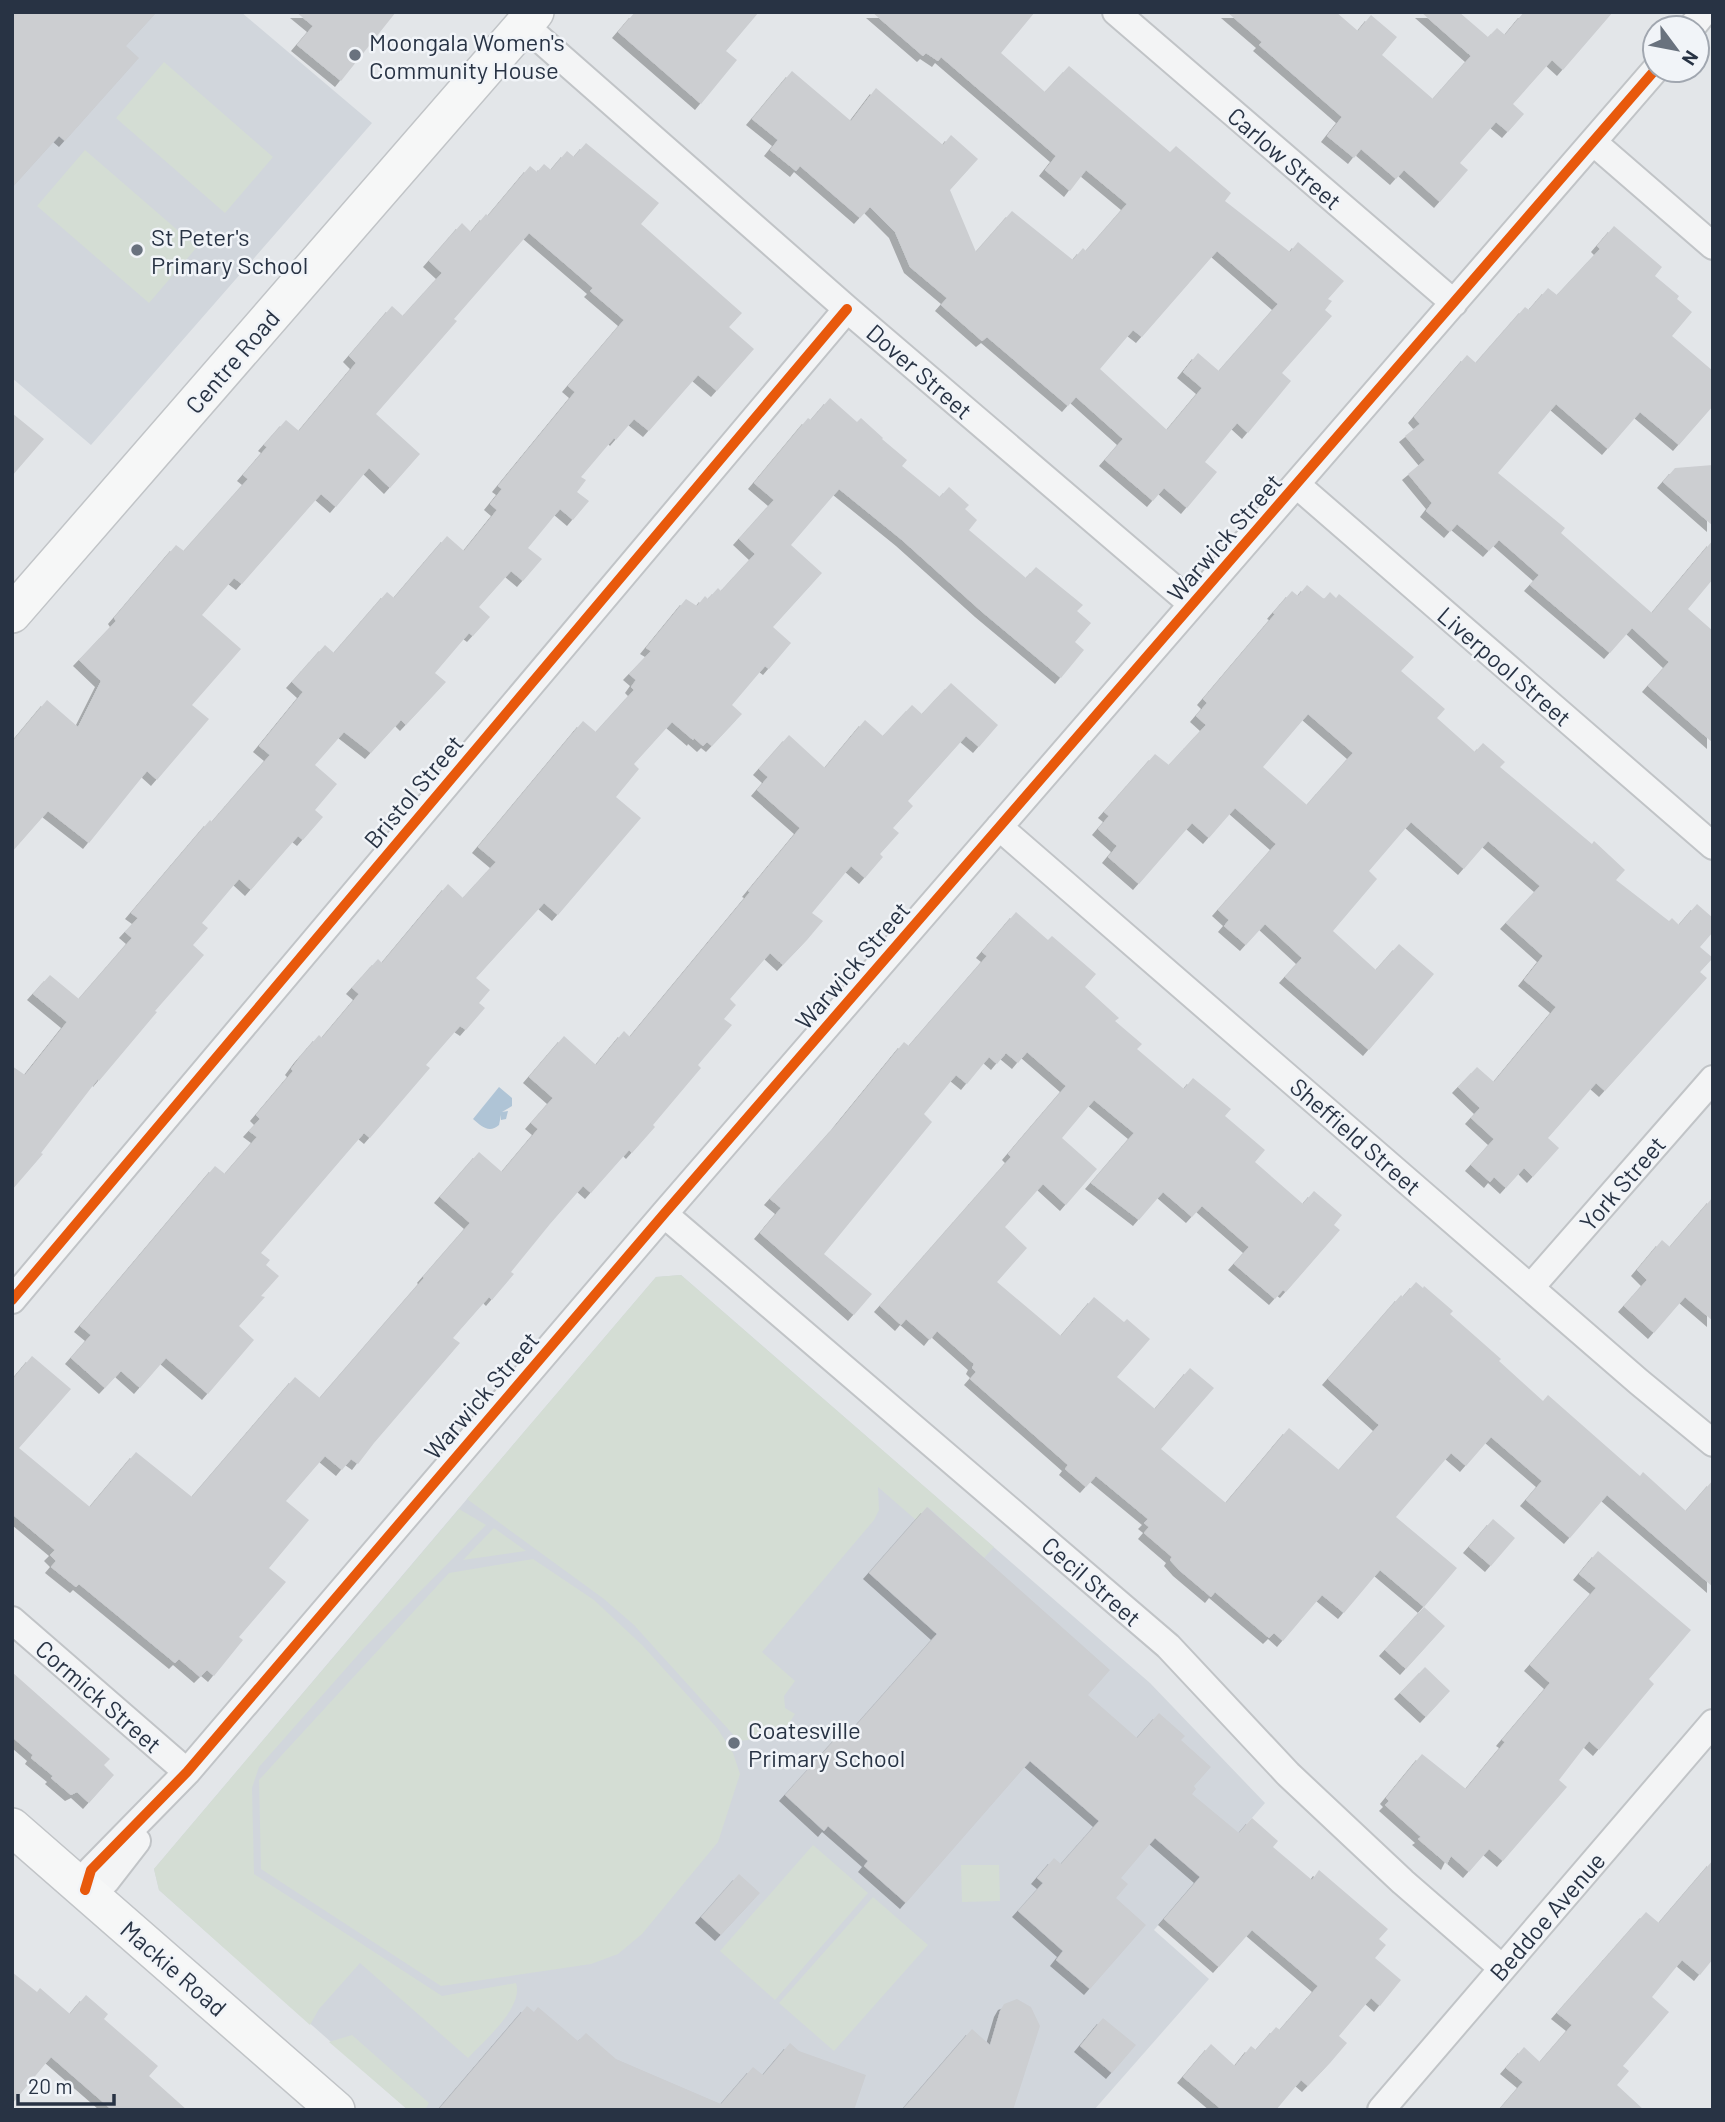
<svg xmlns="http://www.w3.org/2000/svg" width="1725" height="2122" font-family="Barlow,sans-serif">
<style>
.built{fill:#d1d6dc}
.green{fill:#d4ddd4}
.water{fill:#afc4d6}
.building{fill:#ccced1;fill-rule:evenodd;filter:url(#shadow)}
.lines{fill:none;stroke-linecap:round;stroke-linejoin:round}
.street-casing{stroke:#c1c4c7;stroke-width:30}
.secondary-casing{stroke:#c1c4c7;stroke-width:40}
.street{stroke:#f3f4f5;stroke-width:26}
.secondary{stroke:#f6f7f7;stroke-width:37}
.cycleway-casing{stroke:#f1f4f8;stroke-width:15}
.cycleway{stroke:#e8590c;stroke-width:10}
.poi-dot{fill:#69727e;stroke:#f1f4f8;stroke-width:2.5}
.labels{text-anchor:middle;dominant-baseline:central;stroke-width:5;stroke-linejoin:round;paint-order:stroke}
.poi-label{font-size:24px;fill:#283344;stroke:#f1f4f8;text-anchor:start}
.street-label{font-size:24px;fill:#283344;stroke:#f1f4f8}
</style>
<defs>
<filter id="shadow"><feDropShadow dx="-6" dy="6" stdDeviation="0" flood-color="#0004"/></filter>
</defs>
<rect width="100%" height="100%" fill="#e3e6e9"/>
<!-- built -->
<path class="built" d="M12 12H241L372 123 91 445 12 378Z
M681 1275 1150 1683 1265 1803 1154 1930 1209 1979 1094 2110H408L159 1890 154 1869 467 1499 656 1277Z"/>
<!-- green -->
<path class="green" d="M164 62 273 157 225 213 116 118Z
M85 150 197 247 149 303 37 206Z
M681 1275 994 1547 984 1558 928 1507 916 1520 878 1487 879 1510 874 1520 762 1652 795 1681 784 1696 785 1708 795 1714 781 1736 739 1741 634 1625 604 1599 467 1499 656 1277Z
M459 1509 486 1525 364 1648 259 1767 252 1788 254 1874 442 1996 516 1983C524 2007 484 2041 468 2058L360 1963 319 2009 310 2025 159 1890 154 1869Z
M494 1528 526 1551 463 1560Z
M533 1559 594 1600 642 1645 717 1728 733 1753 740 1774 718 1842 642 1934 618 1954 591 1964 441 1986 261 1869 259 1780 449 1573Z
M813 1845 868 1893 775 2000 720 1951Z
M961 1865H999L1000 1901 962 1902Z
M873 1897 928 1945 834 2051 779 2003Z
M352 2035 429 2103 425 2110H408L329 2042Z"/>
<!-- water -->
<path class="water" d="M499 1087 512 1098V1106L502 1112 508 1111 506 1119 501 1120V1115L499 1125C489 1134 481 1126 473 1119Z"/>
<!-- building -->
<path class="building" d="M12 12H157L126 46 139 58 65 141 59 136 12 188Z
M296 12H396L341 81 297 45 313 26Z
M635 12H759L726 51 737 60 701 104 618 32Z
M872 12H1035L1001 53 1045 92 1069 66 1170 152 1176 146 1231 193 1225 201 1290 252 1298 242 1344 281 1328 299 1332 301 1325 310 1332 316 1282 373 1291 381 1248 433 1237 423 1205 462 1217 472 1187 508 1164 488 1153 501 1105 460 1123 439 1076 397 1068 406 987 337 982 341 941 305 947 298 910 267 895 232 870 207 860 218 800 166 796 171 770 150 778 140 752 119 792 71 851 121 876 88 943 145 951 135 978 159 950 190 976 252 1012 211 1073 260 1083 248 1086 251 1127 204 1086 170 1070 191 1045 170 1056 156 941 57 938 61 926 53 923 56ZM1217 251 1278 304 1219 371 1198 353 1183 372 1202 388 1167 430 1100 369 1133 330 1142 337Z
M1227 12H1336L1358 31 1371 15 1397 37 1382 55 1433 99 1471 56 1421 12H1459L1488 37 1497 28 1505 35 1524 12H1613L1563 70 1552 60 1513 104 1524 114 1508 132 1496 122 1460 163 1468 170 1440 202 1404 170 1396 179 1361 149 1354 158 1327 136 1342 117 1259 45 1262 42Z
M586 143 659 203 641 224 742 313 729 327 754 349 717 391 698 375 649 431 634 419 616 440 614 438 581 477 586 480 577 492 589 501 573 520 560 509 528 548 542 559 523 581 511 571 479 607 490 617 473 636 469 633 435 673 446 682 406 725 401 720 371 753 344 732 315 765 337 784 315 810 323 817 303 840 298 836 251 890 239 879 202 923 208 928 193 945 204 955 155 1011 157 1012 99 1081 98 1079 41 1153 43 1154 12 1190V1066L25 1075 67 1022 33 994 50 975 79 999 132 938 125 932 138 918 131 913 210 820 212 822 270 755 259 746 303 692 292 682 325 645 334 653 387 592 394 598 447 536 464 551 497 510 490 504 502 489 498 486 575 392 568 386 624 320 590 291 593 288 529 233 454 319 457 321 376 414 420 454 390 488 369 468 336 507 321 494 242 584 234 578 202 615 241 649 192 705 209 719 157 780 147 771 89 843 48 811 12 852V742L47 700 78 727 101 681 79 660 116 621 114 618 176 545 184 551 248 479 243 475 267 447 264 445 286 420 299 431 356 363 349 356 392 306 403 316 442 273 429 261 462 223 471 232 486 214 488 216 530 166 537 172 544 164 551 170 567 151 574 157Z
M1614 226 1662 267 1655 276 1679 296 1677 299 1692 312 1672 336 1713 371V406L1679 445 1640 412 1608 449 1556 404 1498 473 1565 528 1561 533 1652 613 1713 540V579L1688 609 1713 631V743L1648 686 1669 662 1632 628 1610 653 1530 585 1539 575 1499 540 1489 551 1457 524 1450 532 1426 511 1432 503 1408 474 1425 460 1405 436 1420 424 1414 417 1467 355 1476 363 1525 307 1529 310 1548 288 1557 295 1600 249 1597 246Z
M830 398 857 422 861 418 883 438 882 439 907 460 902 466 940 497 949 487 969 505 965 509 977 520 969 530 1026 578 1036 567 1083 605 1077 611 1091 623 1075 642 1084 650 1061 678 981 611 902 540 839 489 791 545 822 573 773 627 791 643 769 669 765 666 732 705 742 714 712 746 707 742 703 746 694 738 693 740 672 722 634 764 639 769 616 797 641 818 558 915 544 903 476 978 490 990 479 1003 485 1008 466 1030 460 1026 426 1065 430 1068 370 1138 364 1133 261 1253 270 1260 266 1265 279 1276 261 1296 265 1297 239 1326 254 1340 208 1394 166 1358 140 1388 121 1371 105 1388 71 1358 91 1335 80 1326 215 1166 225 1174 257 1137 249 1131 260 1119 256 1115 293 1071 291 1069 300 1057 319 1035 322 1038 359 994 352 988 378 959 382 963 448 884 463 898 496 862 478 847 583 721 596 732 634 690 631 687 636 680 629 674 651 651 646 648 686 599 697 606 705 596 708 599 718 588 721 591 755 554 739 539 774 500 754 483 808 418 811 420Z
M12 413 44 439 12 476Z
M1713 465V526L1663 482 1675 468Z
M1307 585 1324 599 1330 592 1336 598 1339 594 1414 657 1401 671 1445 709 1437 718 1475 752 1483 743 1505 762 1500 767 1592 844 1594 841 1625 870 1616 880 1669 921 1672 918 1679 925 1697 904 1713 918V932L1700 947 1713 958 1700 972 1707 978 1605 1091 1596 1083 1548 1138 1559 1148 1533 1177 1524 1168 1506 1188 1494 1177 1490 1182 1471 1165 1494 1139 1471 1118 1480 1108 1458 1087 1477 1067 1494 1082 1556 1007 1524 980 1543 956 1506 923 1540 886 1488 841 1464 869 1411 822 1369 871 1377 879 1333 931 1376 970 1399 944 1434 974 1369 1050 1285 977 1302 958 1265 924 1246 945 1224 926 1229 920 1218 910 1276 844 1235 808 1209 838 1192 823 1139 884 1108 857 1117 846 1098 829 1109 816 1104 812 1155 754 1169 765 1206 725 1196 716 1207 703 1203 699 1275 614 1273 613 1292 591 1298 596ZM1308 714 1353 753 1307 805 1263 767Z
M951 683 998 725 979 747 966 736 908 801 913 806 893 828 899 833 880 854 883 857 865 878 851 866 812 913 823 921 807 940 783 965 770 953 730 999 736 1005 724 1019 732 1025 698 1065 701 1068 653 1125 655 1127 632 1153 629 1150 591 1193 583 1186 550 1224 511 1272 514 1274 492 1300 489 1297 453 1338 460 1343 374 1443 358 1464 351 1459 342 1470 325 1456 286 1501 309 1520 269 1568 286 1582 239 1637 243 1640 214 1676 207 1670 200 1677 179 1659 175 1663 79 1584 76 1587 51 1567 56 1561 50 1555 55 1550 12 1514V1380L32 1356 71 1389 19 1448 90 1507 136 1452 192 1497 295 1377 320 1398 424 1278 423 1277 470 1223 440 1197 479 1152 502 1172 538 1129 531 1123 553 1098 529 1077 564 1036 596 1065 624 1031 630 1037 750 892 748 891 800 828 757 790 768 777 759 769 789 735 825 768 865 720 883 736 912 705 922 714Z
M1016 912 1048 940 1052 936 1096 974 1085 987 1119 1018 1115 1021 1142 1044 1137 1049 1184 1089 1193 1078 1231 1109 1225 1116 1265 1150 1255 1162 1303 1204 1314 1191 1342 1215 1334 1225 1340 1230 1286 1292 1283 1290 1275 1299 1234 1264 1249 1247 1202 1206 1192 1217 1163 1192 1139 1220 1091 1183 1134 1133 1094 1100 1062 1138 1097 1169 1066 1205 1043 1184 1005 1227 1027 1248 997 1282 1061 1336 1094 1297 1124 1322 1127 1319 1150 1339 1117 1377 1155 1409 1190 1368 1214 1388 1161 1449 1226 1503 1289 1428 1339 1470 1379 1425 1328 1379 1401 1295 1403 1297 1416 1282 1423 1288 1424 1286 1453 1311 1450 1314 1501 1359 1499 1361 1543 1401 1548 1395 1640 1476 1643 1472 1686 1511 1713 1480V1587L1607 1495 1570 1538 1526 1500 1542 1481 1491 1437 1466 1466 1451 1453 1396 1517 1457 1568 1424 1607 1380 1570 1344 1613 1322 1595 1283 1641 1274 1633 1269 1638 1215 1592 1211 1597 1179 1570 1170 1560 1172 1557 1144 1533 1149 1527 1144 1523 1148 1519 1096 1476 1086 1487 1065 1469 1068 1465 970 1379 976 1372 972 1368 974 1364 937 1331 930 1340 906 1319 901 1325 880 1306 1011 1157 1008 1154 1066 1086 1027 1052 1018 1063 1006 1053 997 1064 989 1057 967 1084 956 1075 924 1114 932 1122 824 1254 872 1294 854 1315 760 1233 781 1208 770 1199 837 1124 904 1042 909 1046 987 956 982 952Z
M1713 1197V1321L1685 1297 1654 1333 1624 1306 1647 1280 1637 1270 1662 1240 1670 1247Z
M927 1507 1110 1670 1088 1695 1137 1738 1159 1713 1185 1736 1181 1740 1211 1767 1194 1786 1196 1789 1192 1794 1239 1833 1252 1818 1278 1841 1273 1847 1312 1880 1319 1870 1388 1929 1379 1939 1386 1945 1375 1958 1401 1980 1380 2006 1371 1998 1339 2036 1347 2043 1330 2063 1308 2086 1301 2080 1276 2110H1222L1183 2077 1211 2044 1235 2066 1251 2046 1256 2050 1276 2027 1280 2030 1318 1986 1252 1930 1219 1967 1164 1919 1200 1877 1155 1838 1121 1878 1128 1884 1116 1898 1146 1925 1090 1989 1056 1960 1063 1951 1018 1911 1043 1883 1037 1878 1054 1858 1061 1864 1099 1821 1030 1761 906 1903 864 1866 868 1861 828 1826 824 1831 785 1795 845 1728 850 1732 937 1634 869 1573Z
M1493 1519 1515 1538 1491 1566 1469 1547Z
M1598 1551 1691 1630 1649 1679 1654 1684 1599 1750 1589 1741 1559 1780 1567 1787 1503 1861 1489 1849 1469 1872 1451 1856 1447 1864 1418 1839 1421 1837 1385 1805 1389 1801 1386 1798 1422 1754 1466 1789 1505 1742 1502 1740 1550 1683 1530 1665 1596 1588 1579 1574Z
M1424 1607 1445 1626 1406 1669 1385 1650Z
M1425 1667 1450 1691 1426 1717 1400 1693Z
M12 1672 110 1759 104 1765 114 1775 89 1803 77 1792 71 1795 51 1778 53 1776 31 1758 33 1755 12 1737Z
M1713 1860V1959L1700 1975 1682 1960 1652 1997 1669 2012 1623 2066 1629 2071 1617 2085 1644 2110H1499L1523 2082 1506 2068 1524 2047 1540 2062 1572 2025 1557 2013 1646 1912 1659 1923Z
M739 1874 760 1893 721 1935 701 1917Z
M12 1972 37 1992 40 1988 70 2014 86 1995 108 2014 104 2019 158 2066 149 2076 187 2110H112L51 2057 12 2104Z
M1017 1999 1031 2007 1040 2026 1013 2110H902L972 2029 990 2045 1000 2011 1004 2004Z
M527 2006 534 2012 538 2007 578 2041 586 2033 616 2059 721 2104 753 2067 763 2075 790 2043 799 2051 866 2075 854 2110H438Z
M1103 2018 1136 2045 1112 2073 1080 2046Z"/>
<g class="lines">
<defs>
<path id="street" d="M1116 12 1454 303
M524 25 847 309 1192 604
M1691 28 1704 12
M1593 142 1713 246
M1297 485 1713 846
M999 827 1639 1382 1713 1443
M664 1214 1168 1646 1288 1774 1403 1882 1502 1968
M1531 1287 1713 1079
M12 1300 847 309
M12 1620 187 1772
M85 1890 91 1870 187 1772 664 1214 1655 70
M85 1890 106 1881 137 1841
M1381 2110 1713 1723"/>
<path id="secondary" d="M12 614 535 12
M12 1827 336 2110"/>
</defs>
<!-- street casing -->
<use href="#street" class="street-casing"/>
<!-- secondary casing -->
<use href="#secondary" class="secondary-casing"/>
<!-- street -->
<use href="#street" class="street"/>
<!-- secondary -->
<use href="#secondary" class="secondary"/>
<defs>
<path id="cycleway" d="M12 1300 847 309
M85 1890 91 1870 187 1772 664 1214 1655 70"/>
</defs>
<!-- cycleway casing -->
<use href="#cycleway" class="cycleway-casing"/>
<!-- cycleway -->
<use href="#cycleway" class="cycleway"/>
</g>
<!-- markers -->
<g class="poi-dot">
<circle cx="355" cy="55" r="7"/>
<circle cx="137" cy="250" r="7"/>
<circle cx="734" cy="1743" r="7"/>
</g>
<g class="labels">
<!-- poi labels -->
<g class="poi-label">
<text x="369" y="41">Moongala Women's<tspan x="369" dy="28">Community House</tspan></text>
<text x="151" y="236">St Peter's<tspan x="151" dy="28">Primary School</tspan></text>
<text x="748" y="1729">Coatesville<tspan x="748" dy="28">Primary School</tspan></text>
</g>
<!-- street labels -->
<g class="street-label">
<text transform="translate(1285 158) rotate(41)">Carlow Street</text>
<text transform="translate(232 361) rotate(-49)">Centre Road</text>
<text transform="translate(920 371) rotate(41)">Dover Street</text>
<text transform="translate(1224 537) rotate(-49)">Warwick Street</text>
<text transform="translate(1505 666) rotate(41)">Liverpool Street</text>
<text transform="translate(413 791) rotate(-50)">Bristol Street</text>
<text transform="translate(852 965) rotate(-49)">Warwick Street</text>
<text transform="translate(1356 1136) rotate(41)">Sheffield Street</text>
<text transform="translate(1622 1183) rotate(-49)">York Street</text>
<text transform="translate(481 1395) rotate(-49)">Warwick Street</text>
<text transform="translate(1092 1581) rotate(41)">Cecil Street</text>
<text transform="translate(99 1696) rotate(41)">Cormick Street</text>
<text transform="translate(1547 1916) rotate(-49)">Beddoe Avenue</text>
<text transform="translate(174 1968) rotate(41)">Mackie Road</text>
</g>
</g>
<!-- border -->
<rect width="1725" height="2122" fill="none" stroke="#283344" stroke-width="28"/>
<!-- north arrow -->
<g transform="translate(1676 49) rotate(122)"><circle r="33" fill="#f1f4f8" stroke="#a1a7b0" stroke-width="2"/>
<path d="M0-5L12 26L0 18L-12 26Z" fill="#69727e"/>
<text y="-10" font-size="19" font-weight="bold" text-anchor="middle" fill="#283344">N</text>
</g>
<!-- scale -->
<path d="M18 2094v10h96v-10" fill="none" stroke="#283344" stroke-width="3.5"/>
<text x="28" y="2094" font-size="21" fill="#283344" stroke="#f1f4f8" stroke-width="5" paint-order="stroke">20 m</text>
</svg>
